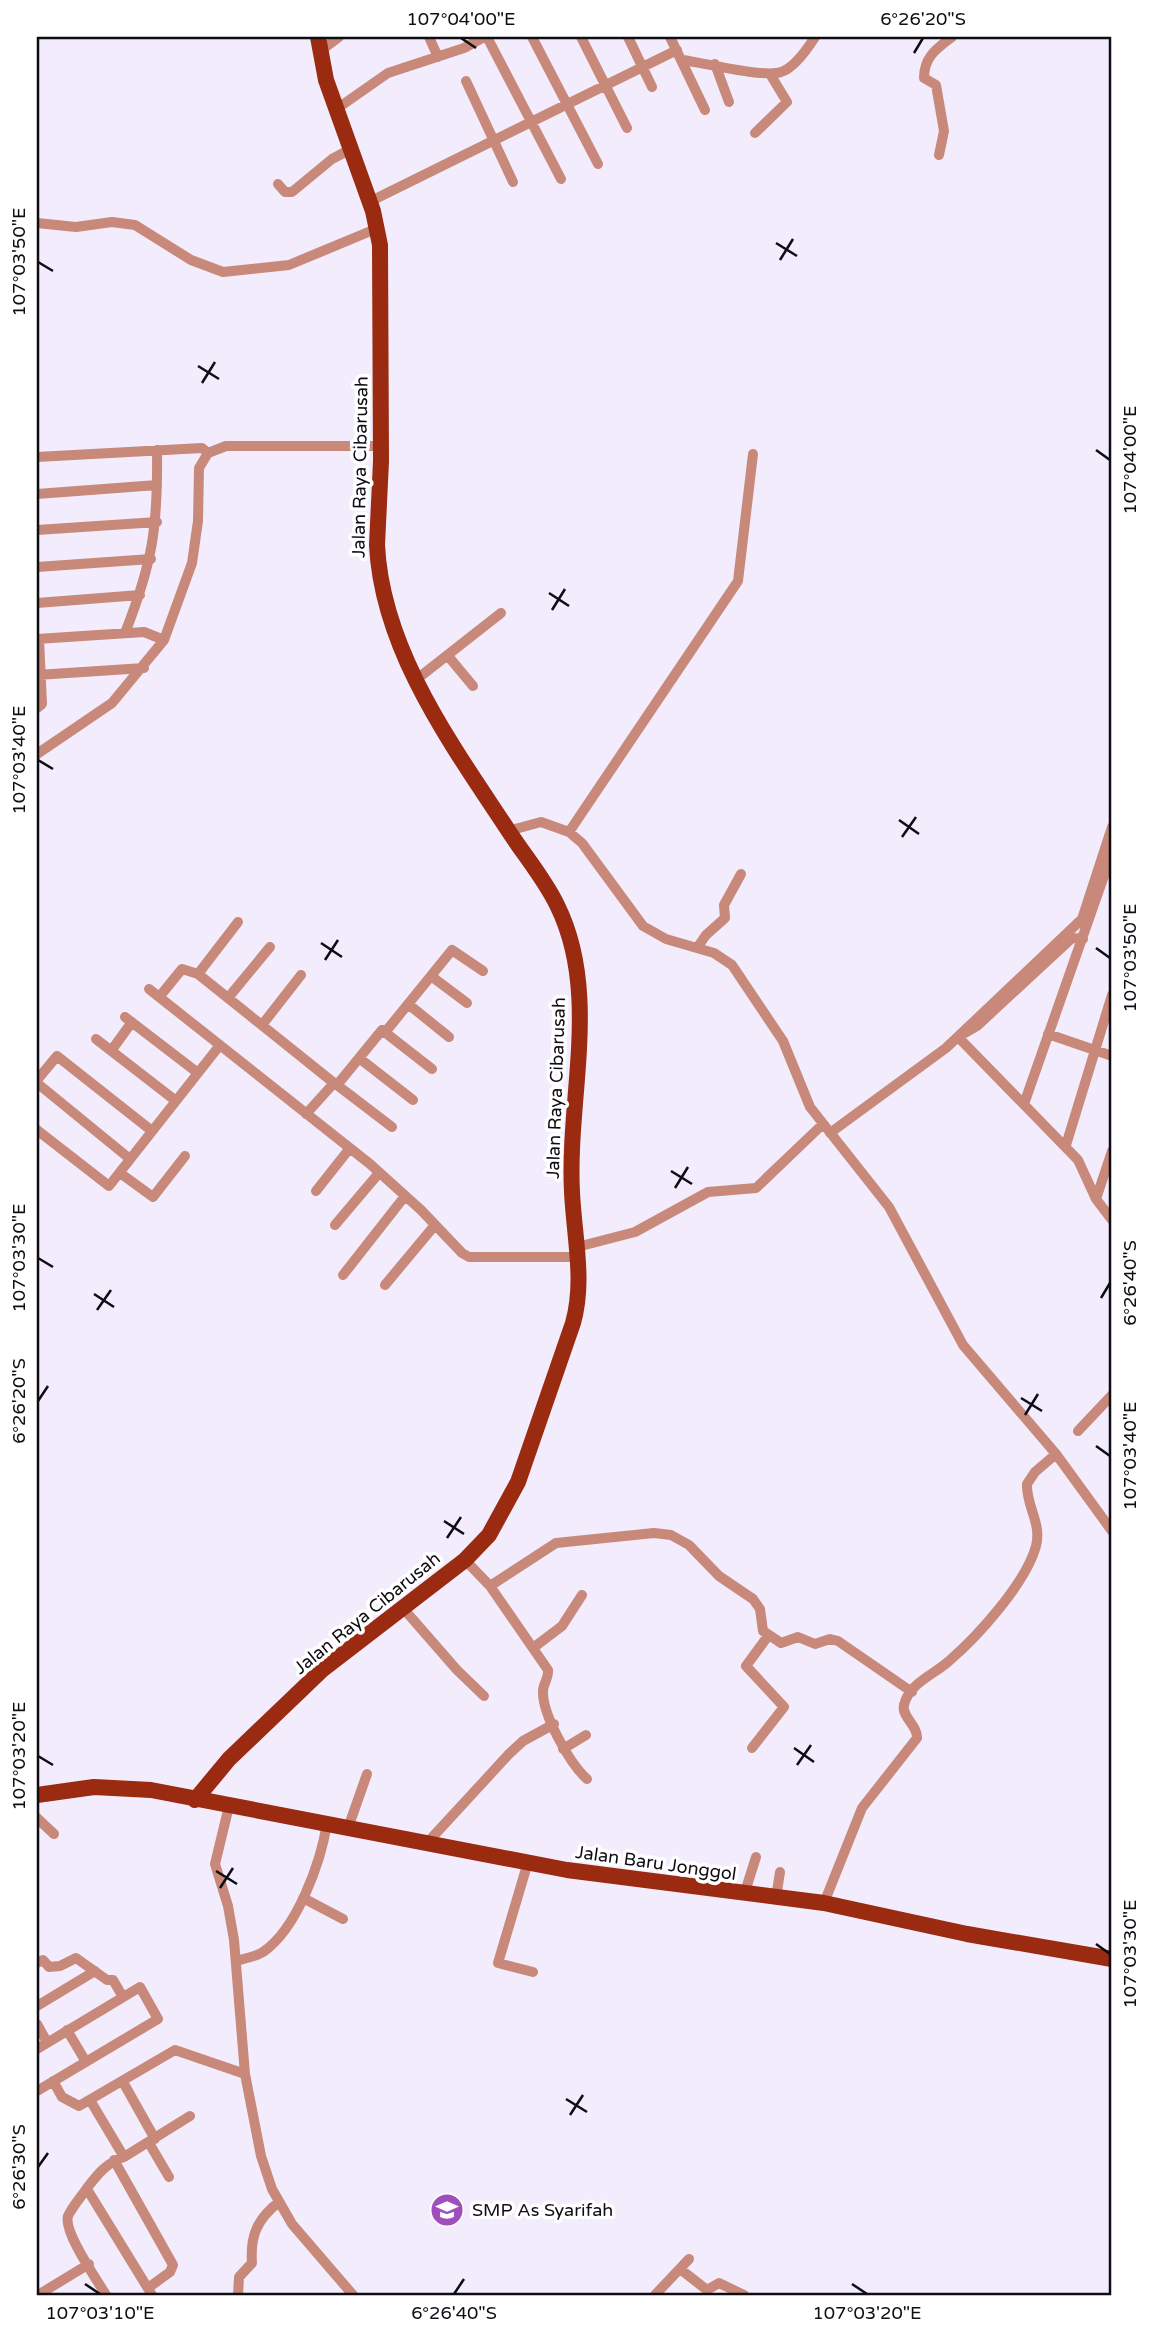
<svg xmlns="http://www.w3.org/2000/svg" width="1149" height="2332" font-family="'Varela Round',sans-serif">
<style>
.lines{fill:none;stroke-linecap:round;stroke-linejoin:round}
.minor{stroke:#c8897b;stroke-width:10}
.primary{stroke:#9a2a10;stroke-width:16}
.ticks{fill:none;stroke:#0f0c13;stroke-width:2.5}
.labels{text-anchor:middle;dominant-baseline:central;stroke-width:7;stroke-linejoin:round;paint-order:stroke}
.street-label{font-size:18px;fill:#0f0c13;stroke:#fff}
.poi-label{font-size:18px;fill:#0f0c13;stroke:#fff;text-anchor:start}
.neatline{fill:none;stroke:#0f0c13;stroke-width:2.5}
.ticks-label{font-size:18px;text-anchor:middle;fill:#0f0c13}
</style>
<rect width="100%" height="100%" fill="#f2ecfc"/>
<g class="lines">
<!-- minor -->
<path class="minor" d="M429 37 438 57
M487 37 561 179
M532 37 598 164
M581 37 627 128
M628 37 652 87
M670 37 705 110
M319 52 339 37
M683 60C704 63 765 78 781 72 794 68 808 48 815 37
M715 64 729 102
M466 81 513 182
M335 110 388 73 464 48 484 37
M755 133 787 102 770 74
M939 155 944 131 936 85 924 78C924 57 936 49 952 37
M278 184 285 192H292L332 159 349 150
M369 202 677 50
M37 223 76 227 112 222 135 225 191 260 223 272 289 265 378 228
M37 457 202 448 208 453
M37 494 157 485
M37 530 157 522
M37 567 151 559
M37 603 140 595
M125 633C153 562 158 526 157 450
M37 639 144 632 164 640
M448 656 473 686
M37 675 144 668
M417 679 501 613
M37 708 42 704 39 639
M37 754 112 703 164 640 192 563 198 521 199 468 208 453 226 446H381
M508 831 541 822 569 832 582 843 643 926 666 939 714 953 732 965 783 1041 810 1107 889 1207 963 1345 1056 1454 1112 1531
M569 832 738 581 753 454
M697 948 706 935 725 918 724 905 741 874
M198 974 238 922
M431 976 467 1003
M149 989 370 1164 421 1210 462 1253 469 1257H577
M160 996 182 969 198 974 334 1083
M228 998 270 947
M408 1004 449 1037
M125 1017 198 1073
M262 1025 301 975
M382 1030 432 1069
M965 1033 977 1026 1072 938 1083 939
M1048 1034 1112 1056
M958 1037 1078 1160 1096 1199 1112 1220
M96 1039 176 1101
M111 1051 132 1022
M359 1058 413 1100
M37 1080 57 1056 152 1131
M37 1083 130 1159
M337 1085 392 1127
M1024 1104 1112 853
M306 1114 334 1083 337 1085 382 1030H387L452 950 483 971
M37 1130 109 1186 220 1045
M830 1133 946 1048 1082 919 1112 827
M1066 1145 1112 995
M120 1173 153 1197 185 1156
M316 1191 350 1148
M1096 1199 1112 1151
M335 1225 379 1173
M577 1247 635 1232 708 1192 756 1188 823 1124
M343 1275 405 1196
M385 1285 435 1225
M1078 1431 1112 1395
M465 1560 490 1586 548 1670C549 1679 543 1683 543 1691 542 1714 570 1764 587 1779
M490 1586 556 1543 654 1533 671 1535 689 1545 719 1576 753 1599 760 1609 763 1631 781 1643 798 1637 815 1644 830 1639 838 1641 912 1692
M402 1607 457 1670 484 1696
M533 1648 562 1626 582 1595
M752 1748 784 1707 746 1666 768 1636
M563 1749 586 1735
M229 1806 215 1864 228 1906 234 1940 245 2074 261 2156 272 2189 292 2224 353 2295
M37 1818 54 1834
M348 1828 367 1774
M427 1843 509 1754 523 1741 554 1724
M528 1862 498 1963 533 1972
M744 1895 756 1857
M303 1898 343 1919
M776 1898 780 1872
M824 1903 862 1808 917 1738C918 1726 901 1716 904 1705 909 1683 935 1674 949 1661 978 1636 1026 1583 1036 1546 1042 1523 1026 1506 1027 1484L1035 1472 1056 1454
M237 1961C245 1958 255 1957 263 1952 297 1929 321 1862 327 1823
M37 1963 43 1960 49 1967 60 1966 76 1958 107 1980H113L123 1997
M37 2006 95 1971
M37 2024 47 2042
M67 2030 86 2062
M37 2049 140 1987 158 2019 37 2091
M53 2081 62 2097 79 2106 175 2050 245 2074
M123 2082 155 2139
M90 2100 124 2157C107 2162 97 2175 87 2188 81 2197 72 2207 68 2216 63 2232 97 2280 106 2295
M149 2143 169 2177
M124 2157 190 2116
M114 2160 173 2265 170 2272 148 2288
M87 2189 152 2295
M680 2269 707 2290 719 2283 744 2295
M38 2295 89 2264
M238 2295 239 2277 252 2263C250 2236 257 2219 279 2202
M655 2295 689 2259"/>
<!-- primary -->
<path class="primary" d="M37 1795 94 1787 151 1790 567 1870 824 1903 967 1934 1112 1959
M195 1800 229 1759 322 1670 465 1560 489 1535 518 1482 573 1323C585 1281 574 1236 572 1192 567 1098 601 993 557 905 544 878 524 855 508 830 452 745 382 650 377 545L381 461 380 245 373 211 326 80 318 37"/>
</g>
<!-- ticks -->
<path class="ticks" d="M461 38 476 48M914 53 923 38M776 243 797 256M780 260 793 239M38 262 53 271M198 366 219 379M202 383 215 362M1096 450 1110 460M549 593 569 606M552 610 565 589M38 760 53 769M899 820 919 834M902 837 916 817M321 943 342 957M1096 948 1110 958M325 960 338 940M671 1171 692 1184M675 1188 688 1167M38 1258 53 1267M94 1294 114 1307M1101 1298 1110 1283M97 1310 111 1290M1021 1398 1042 1411M38 1401 48 1386M1025 1415 1038 1394M1096 1446 1110 1456M444 1521 464 1534M447 1538 461 1517M794 1748 814 1762M38 1756 53 1765M797 1765 811 1745M216 1871 237 1884M220 1888 233 1868M1096 1944 1110 1954M566 2099 587 2112M570 2115 583 2095M38 2167 48 2153M85 2284 100 2294M852 2284 867 2294M454 2294 464 2279"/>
<!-- icons -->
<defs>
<symbol id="school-disc" viewBox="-11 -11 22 22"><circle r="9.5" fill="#a14ebd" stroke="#fff"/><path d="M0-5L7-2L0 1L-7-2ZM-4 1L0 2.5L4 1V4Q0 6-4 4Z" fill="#fff"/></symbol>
</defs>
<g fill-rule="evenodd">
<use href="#school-disc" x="428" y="2191" width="38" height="38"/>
</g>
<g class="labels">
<!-- street labels -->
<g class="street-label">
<text transform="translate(360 467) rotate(-89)">Jalan Raya Cibarusah</text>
<text transform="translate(556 1088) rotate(-88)">Jalan Raya Cibarusah</text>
<text transform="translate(367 1613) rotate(-39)">Jalan Raya Cibarusah</text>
<text transform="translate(656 1863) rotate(8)">Jalan Baru Jonggol</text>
</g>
<!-- poi labels -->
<g class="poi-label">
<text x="472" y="2210">SMP As Syarifah</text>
</g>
</g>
<!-- border -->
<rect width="1149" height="2332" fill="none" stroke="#ffffff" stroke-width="77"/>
<rect x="38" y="38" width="1072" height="2256" class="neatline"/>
<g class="ticks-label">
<text x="461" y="25">107°04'00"E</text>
<text x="923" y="25">6°26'20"S</text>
<text transform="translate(19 262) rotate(-90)" y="6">107°03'50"E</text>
<text transform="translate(1130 460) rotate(-90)" y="6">107°04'00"E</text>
<text transform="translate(19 760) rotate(-90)" y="6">107°03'40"E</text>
<text transform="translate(1130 958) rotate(-90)" y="6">107°03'50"E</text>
<text transform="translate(19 1258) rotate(-90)" y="6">107°03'30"E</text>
<text transform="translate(1130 1283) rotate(-90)" y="6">6°26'40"S</text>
<text transform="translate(19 1401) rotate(-90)" y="6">6°26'20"S</text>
<text transform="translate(1130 1456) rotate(-90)" y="6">107°03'40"E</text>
<text transform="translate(19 1756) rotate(-90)" y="6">107°03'20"E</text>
<text transform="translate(1130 1954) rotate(-90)" y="6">107°03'30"E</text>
<text transform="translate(19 2167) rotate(-90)" y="6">6°26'30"S</text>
<text x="100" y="2319">107°03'10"E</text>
<text x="454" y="2319">6°26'40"S</text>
<text x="867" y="2319">107°03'20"E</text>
</g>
</svg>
